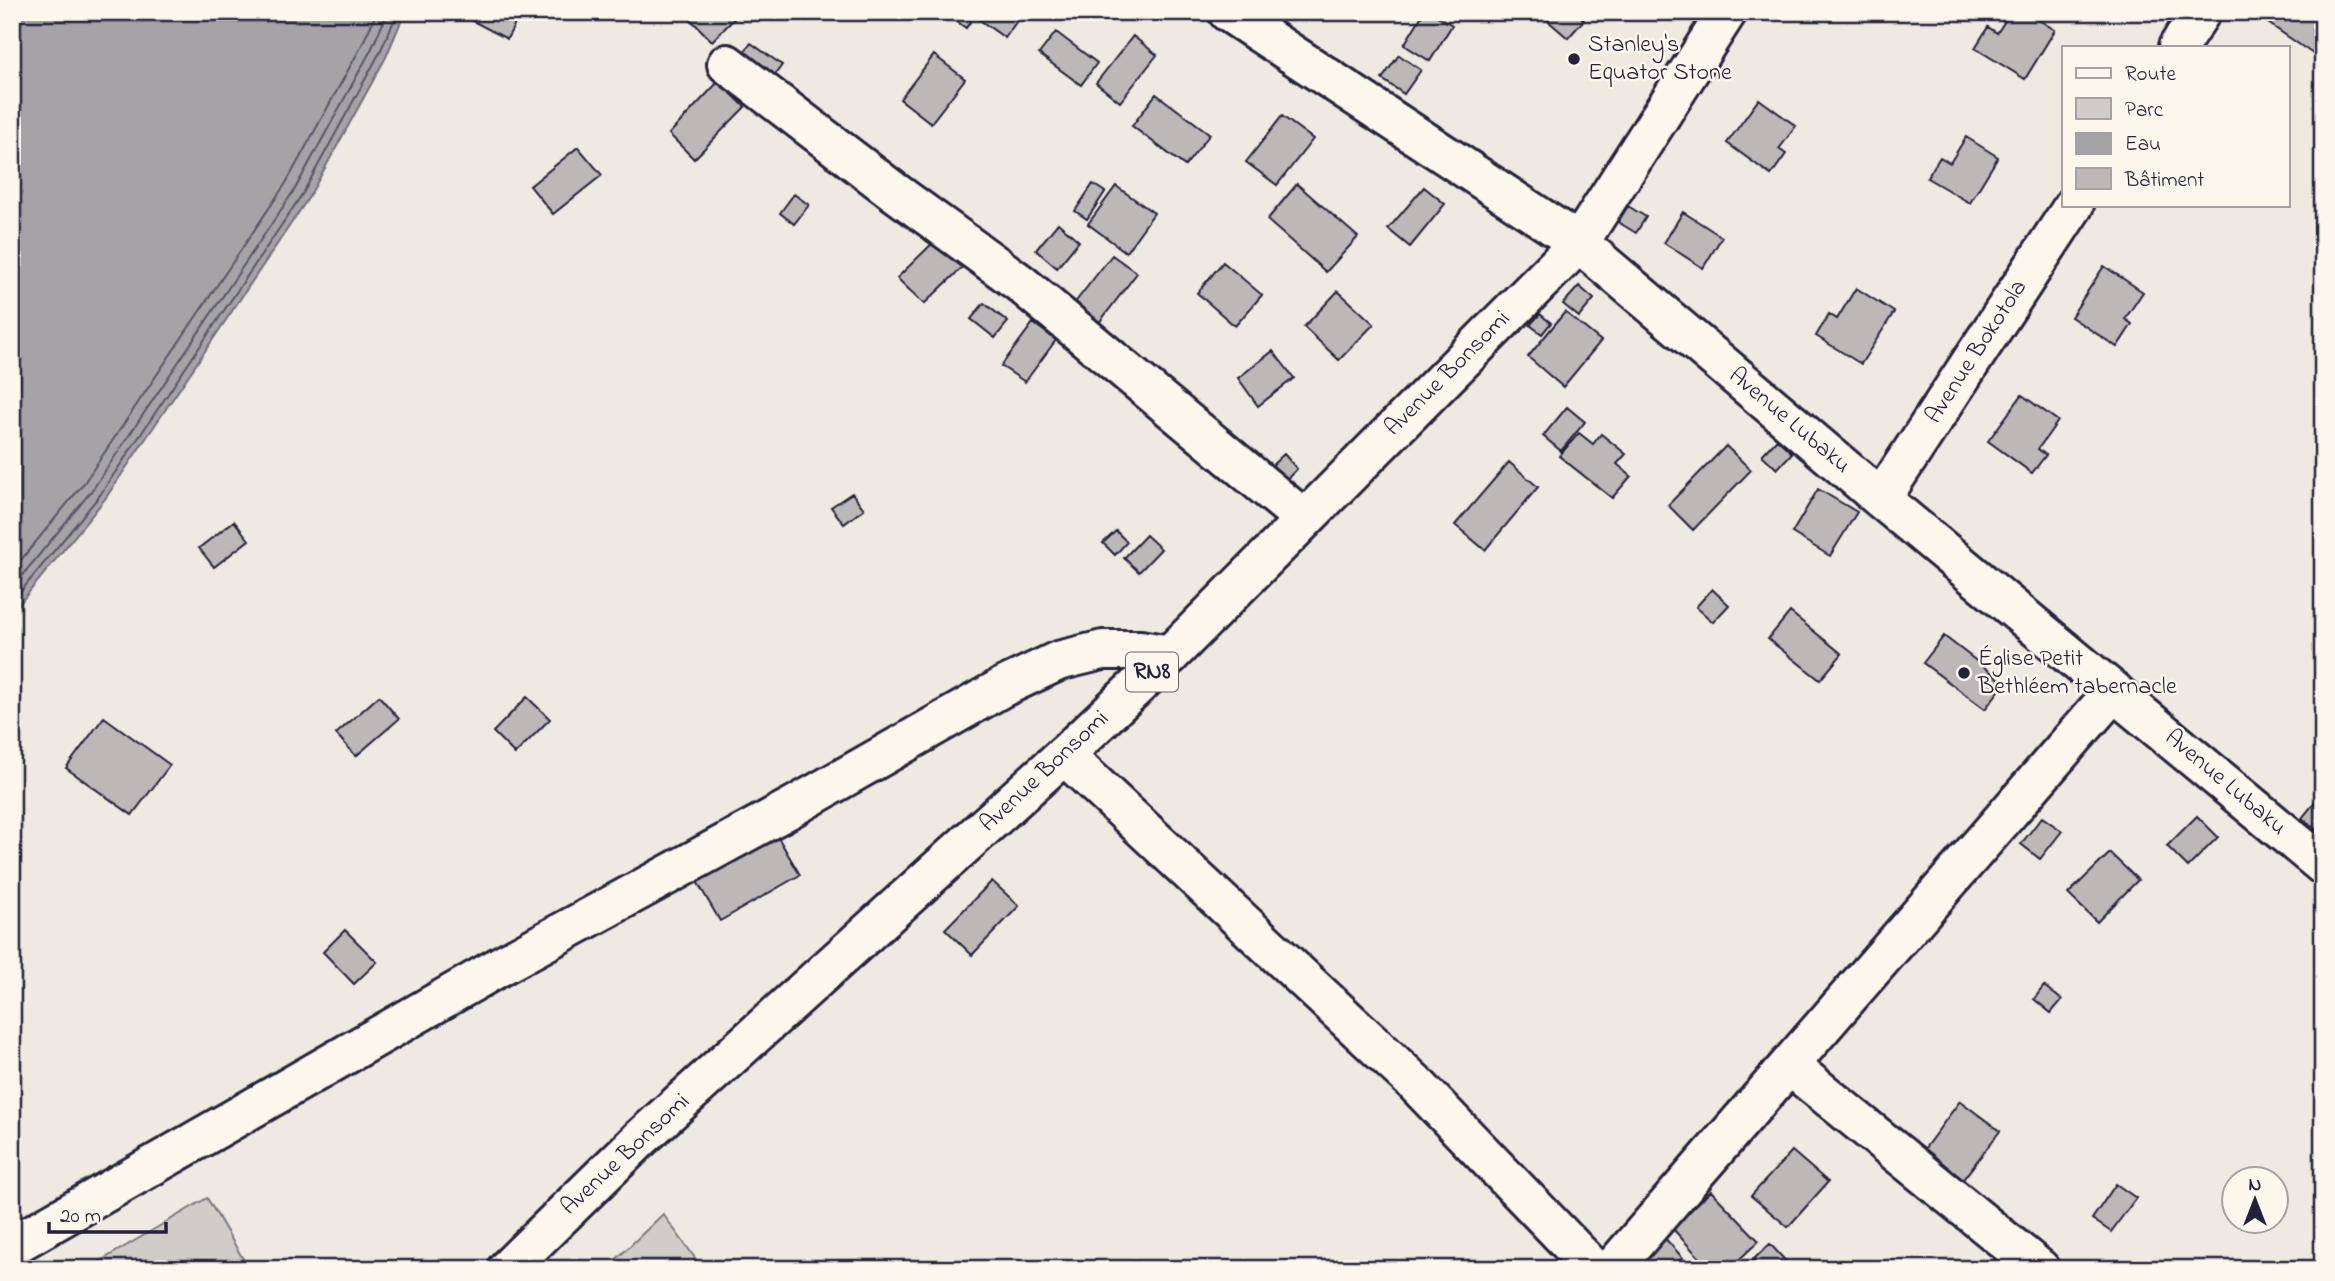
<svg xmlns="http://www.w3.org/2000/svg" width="2335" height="1281" font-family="'Indie Flower',sans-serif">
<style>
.green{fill:#d0cdc9;stroke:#797882;stroke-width:2}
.water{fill:#a6a3a7;stroke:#716f7c;stroke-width:2}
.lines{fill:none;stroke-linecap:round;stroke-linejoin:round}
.shore{stroke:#575666;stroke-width:2}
.building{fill:#bcb8b8;stroke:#22223b;stroke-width:2}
.street-casing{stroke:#22223b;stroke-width:44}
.primary-casing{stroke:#22223b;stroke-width:44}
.street{stroke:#fbf7ec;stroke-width:38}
.primary{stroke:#fbf7ec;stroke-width:38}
.poi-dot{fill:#22223b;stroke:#fbf7ec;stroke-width:2.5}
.labels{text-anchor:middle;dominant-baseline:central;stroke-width:5;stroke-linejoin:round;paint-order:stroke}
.shield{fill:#fbf7ec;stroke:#636270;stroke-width:2}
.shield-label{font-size:23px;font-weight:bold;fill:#22223b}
.poi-label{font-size:24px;fill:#22223b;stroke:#fbf7ec;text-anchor:start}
.street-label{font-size:24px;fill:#22223b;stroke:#fbf7ec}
</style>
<rect width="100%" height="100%" fill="#eeeae2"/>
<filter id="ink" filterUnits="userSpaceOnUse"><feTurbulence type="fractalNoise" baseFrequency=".0143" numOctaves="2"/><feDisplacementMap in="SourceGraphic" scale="14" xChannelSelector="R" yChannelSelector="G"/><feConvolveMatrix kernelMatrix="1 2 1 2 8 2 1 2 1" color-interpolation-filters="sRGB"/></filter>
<g filter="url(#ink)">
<!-- green -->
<path class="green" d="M207 1198 249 1269H87Z
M663 1214 703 1269H606Z"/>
<!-- water -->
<path class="water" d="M12 12H405L386 57 309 197 105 499 12 613Z"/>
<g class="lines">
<!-- shore -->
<path class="shore" d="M12 571 84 483 286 183 362 45 377 12
M12 588 93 489 295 189 371 50 388 12
M12 602 100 495 303 193 379 54 398 12"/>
</g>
<!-- building -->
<path class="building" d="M470 12H501L517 20 507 39 467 18Z
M683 12H741L712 41Z
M948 12H1023L1005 38 974 16 966 28 946 14Z
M1424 12H1431L1452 25 1430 61 1404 45Z
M1541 12H1575L1584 20 1568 38 1540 14Z
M2011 12H2026L2055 30 2025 79 1975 48 1988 27 1997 33Z
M2276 12H2323L2319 23 2323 26V41L2313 54 2268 23Z
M1056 32 1097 63 1081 85 1039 54Z
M1133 36 1157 55 1120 102 1096 83Z
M751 43 782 65 769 83 737 61Z
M934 55 965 79 931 123 900 99Z
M1399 55 1421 70 1404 94 1382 79Z
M719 81 745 107 694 159 669 134Z
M1156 94 1210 134 1185 166 1132 126Z
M1759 99 1796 126 1779 149 1786 154 1771 175 1727 143Z
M1282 116 1313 139 1277 185 1246 162Z
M1966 137 1998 157 1970 203 1927 178 1940 157 1950 163Z
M578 147 602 175 553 214 530 186Z
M1093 184 1105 192 1087 219 1075 211Z
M1297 184 1358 237 1326 272 1267 220Z
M1116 186 1154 213 1126 252 1088 224Z
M1424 187 1445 204 1410 247 1388 229Z
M794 194 809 205 794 224 780 213Z
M1628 206 1646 217 1636 233 1618 222Z
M1683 212 1722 237 1703 268 1664 243Z
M1058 223 1079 241 1057 268 1036 250Z
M943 233 970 260 924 304 897 278Z
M1112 255 1137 273 1095 328 1070 309Z
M1223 262 1262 295 1235 326 1197 293Z
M2104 266 2143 292 2125 319 2132 324 2117 347 2071 317Z
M1579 286 1594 299 1579 317 1563 304Z
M1856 288 1894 312 1861 364 1816 336 1829 314 1837 319Z
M1338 291 1374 324 1339 360 1304 327Z
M984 303 1008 322 995 338 971 319Z
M1565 312 1601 341 1563 387 1528 357Z
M1540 314 1551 323 1542 334 1530 325Z
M1033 323 1056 340 1025 382 1001 366Z
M1273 351 1294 378 1258 406 1238 378Z
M2022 395 2058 421 2038 449 2046 455 2032 473 1988 441Z
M1567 407 1585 422 1561 451 1543 436Z
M1579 433 1593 444 1601 434 1626 454 1617 464 1631 476 1612 498 1559 456Z
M1777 439 1792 453 1777 469 1762 455Z
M1726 446 1751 470 1693 530 1668 505Z
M1284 454 1297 469 1282 484 1268 469Z
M1509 462 1538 487 1485 550 1455 525Z
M1818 489 1857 512 1830 556 1792 533Z
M852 493 864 509 844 524 831 507Z
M234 521 249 540 214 567 199 548Z
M1116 531 1127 542 1115 555 1103 543Z
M1146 535 1161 549 1139 572 1124 558Z
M1712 589 1729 605 1713 622 1696 607Z
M1790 612 1842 654 1820 680 1768 639Z
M1944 636 2005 683 1985 709 1923 663Z
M379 696 399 719 356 756 336 734Z
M527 697 550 719 515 754 493 732Z
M104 717 170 765 132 815 66 768Z
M2323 792V835L2302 818Z
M2197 816 2218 837 2188 867 2167 846Z
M2042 817 2062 831 2040 859 2021 844Z
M772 827 800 875 720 921 692 873Z
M2110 853 2138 880 2097 922 2068 894Z
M992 881 1019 906 972 955 945 929Z
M345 930 377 962 354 984 323 952Z
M2044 986 2062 1000 2051 1013 2034 999Z
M1960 1101 2000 1131 1961 1182 1922 1152Z
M1792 1151 1828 1182 1788 1227 1751 1196Z
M2116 1184 2136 1198 2111 1232 2092 1219Z
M1711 1191 1759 1241 1729 1269H1710L1672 1228Z
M1660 1233 1683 1258 1672 1269H1645L1635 1258Z
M1770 1244 1793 1269H1743Z"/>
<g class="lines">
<defs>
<path id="street" d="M1228 12 1579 243 1881 499 2323 865
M2178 47 2201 12
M727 64 892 190 1020 283 1304 519
M1881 499 2074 205
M1064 755 1414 1082 1594 1269
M1790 1066 2040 1269
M12 1246 504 964 796 805 1003 687 1058 661 1103 650H1140L1170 655
M1612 1269 2114 691"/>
<path id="primary" d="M507 1269 641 1138 1064 755 1170 655 1579 243 1727 12"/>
</defs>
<!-- street casing -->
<use href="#street" class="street-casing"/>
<!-- primary casing -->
<use href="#primary" class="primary-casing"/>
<!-- street -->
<use href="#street" class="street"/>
<!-- primary -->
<use href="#primary" class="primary"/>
</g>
</g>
<!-- markers -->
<g class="poi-dot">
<circle cx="1574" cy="59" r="7"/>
<circle cx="1964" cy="673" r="7"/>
</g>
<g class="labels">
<!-- shield labels -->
<rect class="shield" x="1126" y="652.5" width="52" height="39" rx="5"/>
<g class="shield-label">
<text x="1152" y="672">RN8</text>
</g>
<!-- poi labels -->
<g class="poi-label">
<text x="1588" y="45">Stanley's<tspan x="1588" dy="28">Equator Stone</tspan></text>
<text x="1978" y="659">Église Petit<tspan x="1978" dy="28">Bethléem tabernacle</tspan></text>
</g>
<!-- street labels -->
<g class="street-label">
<text transform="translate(1977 352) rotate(-57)">Avenue Bokotola</text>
<text transform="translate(1448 374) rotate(-45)">Avenue Bonsomi</text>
<text transform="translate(1789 421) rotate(40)">Avenue Lubaku</text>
<text transform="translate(1045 772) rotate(-43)">Avenue Bonsomi</text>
<text transform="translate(2225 783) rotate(40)">Avenue Lubaku</text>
<text transform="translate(626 1155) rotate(-43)">Avenue Bonsomi</text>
</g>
</g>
<!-- margin -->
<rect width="2335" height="1281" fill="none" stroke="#fbf7ec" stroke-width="42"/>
<rect x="21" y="21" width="2293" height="1239" fill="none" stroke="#22223b" stroke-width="2.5" filter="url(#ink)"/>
<!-- legend -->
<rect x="2062" y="46" width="228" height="161" fill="#fbf7ec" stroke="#a4a2a5" stroke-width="2"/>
<rect x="2076" y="68" width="35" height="10" fill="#fbf7ec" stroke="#a4a2a5" stroke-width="2"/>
<text x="2125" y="80" font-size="21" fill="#22223b">Route</text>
<rect x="2076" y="98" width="35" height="21" fill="#d0cdc9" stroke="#a4a2a5" stroke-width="2"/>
<text x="2125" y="116" font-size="21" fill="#22223b">Parc</text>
<rect x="2076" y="133" width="35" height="21" fill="#a6a3a7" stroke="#a4a2a5" stroke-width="2"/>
<text x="2125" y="150" font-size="21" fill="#22223b">Eau</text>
<rect x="2076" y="168" width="35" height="21" fill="#bcb8b8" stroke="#a4a2a5" stroke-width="2"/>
<text x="2125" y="186" font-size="21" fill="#22223b">Bâtiment</text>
<!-- north arrow -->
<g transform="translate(2255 1200)"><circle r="33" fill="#fbf7ec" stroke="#a4a2a5" stroke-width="2"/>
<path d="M0-5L12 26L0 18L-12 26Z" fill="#22223b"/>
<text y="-10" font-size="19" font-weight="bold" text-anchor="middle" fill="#22223b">N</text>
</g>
<!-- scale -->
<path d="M49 1222v10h117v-10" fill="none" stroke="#22223b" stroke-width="3.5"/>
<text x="60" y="1222" font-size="21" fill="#22223b" stroke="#fbf7ec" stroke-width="5" paint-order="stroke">20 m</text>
</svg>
